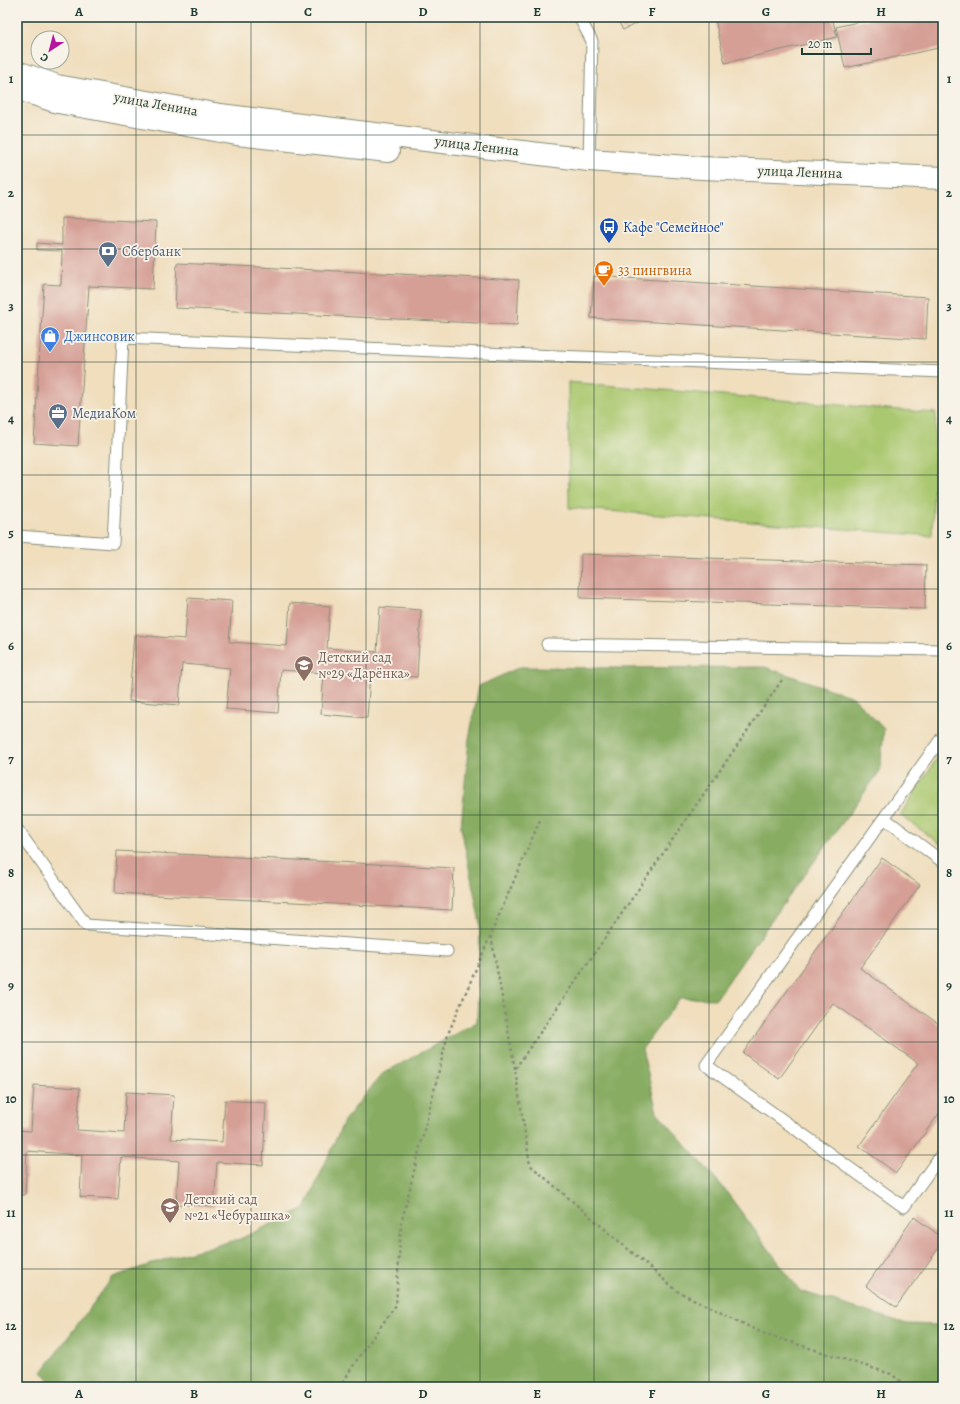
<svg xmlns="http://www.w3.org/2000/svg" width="960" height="1404" font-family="Alegreya,serif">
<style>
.green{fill:#aac86f;stroke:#648252}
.forest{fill:#87ac62;stroke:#53744b}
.building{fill:#d59f95}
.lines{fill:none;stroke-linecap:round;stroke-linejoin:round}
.lane-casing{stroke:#888e78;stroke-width:13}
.secondary-casing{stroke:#888e78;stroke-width:24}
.path{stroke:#888e78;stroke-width:2.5;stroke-dasharray:3 3;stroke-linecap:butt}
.lane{stroke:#fff;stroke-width:11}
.secondary{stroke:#fff;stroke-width:22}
.grid{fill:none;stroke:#1f3d34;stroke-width:1;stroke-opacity:0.55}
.labels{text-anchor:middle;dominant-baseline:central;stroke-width:3.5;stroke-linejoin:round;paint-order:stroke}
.street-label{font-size:14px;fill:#1f3d34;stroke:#f7f3e8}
.transit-label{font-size:14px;fill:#164399;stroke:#f7f3e8;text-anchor:start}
.service-label{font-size:14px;fill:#4e5e75;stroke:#f7f3e8;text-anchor:start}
.food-label{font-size:14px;fill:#c56008;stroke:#f7f3e8;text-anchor:start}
.shop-label{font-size:14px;fill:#366cbe;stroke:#f7f3e8;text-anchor:start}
.education-label{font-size:14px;fill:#785e54;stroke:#f7f3e8;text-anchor:start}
.neatline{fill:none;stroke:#1f3d34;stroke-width:1.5}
.grid-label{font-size:13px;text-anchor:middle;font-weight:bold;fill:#1f3d34}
</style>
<rect width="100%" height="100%" fill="#f7f3e8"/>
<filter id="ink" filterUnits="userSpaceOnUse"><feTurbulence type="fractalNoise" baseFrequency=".025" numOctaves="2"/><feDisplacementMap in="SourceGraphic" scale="8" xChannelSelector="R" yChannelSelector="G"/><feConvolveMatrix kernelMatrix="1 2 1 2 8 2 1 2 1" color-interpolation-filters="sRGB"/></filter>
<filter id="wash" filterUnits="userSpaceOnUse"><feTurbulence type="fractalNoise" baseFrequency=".012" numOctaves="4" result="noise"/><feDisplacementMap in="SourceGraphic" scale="16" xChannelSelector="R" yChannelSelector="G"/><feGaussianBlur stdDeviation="0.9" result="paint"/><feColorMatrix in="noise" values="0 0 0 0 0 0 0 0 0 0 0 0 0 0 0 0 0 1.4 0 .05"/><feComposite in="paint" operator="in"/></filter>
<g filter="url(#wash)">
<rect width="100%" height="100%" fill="#f0debd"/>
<!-- green -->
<path class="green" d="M568 382 936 413 932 536 569 508Z
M943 749V846L900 815Z"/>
<!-- forest -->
<path class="forest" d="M520 667 610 668 765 667 853 697 884 729 880 771 764 931 716 999 680 998 642 1049 657 1112 722 1186 800 1291 907 1324 943 1325V1387H54L42 1372 113 1277 172 1257 240 1239 305 1208 344 1121 382 1074 477 1022 480 923 461 827 469 739 479 686Z"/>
<g id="blocks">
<!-- building -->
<path class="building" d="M616 17H649L623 30Z
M724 17H832L837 37 725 63 715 19Z
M879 17H943V47L845 68 836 27Z
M62 218 156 222 153 289 89 286 78 446 34 443 44 284 61 285 62 251 37 250V243L62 245Z
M177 263 519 280 517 325 175 308Z
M594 276 928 297 926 339 591 318Z
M581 554 926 565 925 609 580 598Z
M188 598 232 601 229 642 287 646 290 603 330 606 327 648 377 652 380 607 421 610 417 677 370 674 367 718 321 714 324 673 281 670 278 713 226 709 230 668 182 664 179 705 129 701 134 635 185 639Z
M117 851 454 868 452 910 115 893Z
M882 858 920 885 860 968 943 1027V1108L896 1173 859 1146 918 1063 833 1003 779 1079 743 1053Z
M34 1085 80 1088 77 1130 124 1133 126 1092 174 1095 171 1139 222 1142 225 1100 266 1103 263 1165 217 1162 214 1206 176 1204 179 1161 121 1157 118 1199 80 1197 82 1155 27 1151 25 1195H17V1130L31 1131Z
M914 1217 943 1238V1242L896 1307 866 1286Z"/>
</g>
</g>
<g filter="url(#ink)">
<use href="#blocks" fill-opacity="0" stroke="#888e78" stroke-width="1"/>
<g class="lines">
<defs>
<path id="lane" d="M579 17 592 41 589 160
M17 536 113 543 123 338 943 372
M547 644 943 650
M943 736 706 1065 904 1207 943 1152
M884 818 943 862
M17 829 86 925 447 951"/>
<path id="secondary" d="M17 72 57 86 220 115 589 160 702 168 943 178
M28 92 58 102 237 134 388 151"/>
</defs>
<!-- lane casing -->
<use href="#lane" class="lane-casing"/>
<!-- secondary casing -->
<use href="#secondary" class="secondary-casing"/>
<!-- path -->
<path class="path" d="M782 680 515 1069 530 1165 677 1291 762 1333 891 1374 909 1387
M491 936 515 1069
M340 1387 358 1358 396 1305 401 1224 448 1034 540 820"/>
<!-- lane -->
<use href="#lane" class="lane"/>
<!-- secondary -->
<use href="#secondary" class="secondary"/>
</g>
</g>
<!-- grid -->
<path class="grid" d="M136 17V1387M251 17V1387M366 17V1387M480 17V1387M594 17V1387M709 17V1387M824 17V1387M17 135H943M17 249H943M17 362H943M17 475H943M17 589H943M17 702H943M17 815H943M17 929H943M17 1042H943M17 1155H943M17 1269H943"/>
<!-- icons -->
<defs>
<symbol id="bus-pin" viewBox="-11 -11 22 30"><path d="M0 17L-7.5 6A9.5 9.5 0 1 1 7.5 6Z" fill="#1a4fb4" stroke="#f7f3e8"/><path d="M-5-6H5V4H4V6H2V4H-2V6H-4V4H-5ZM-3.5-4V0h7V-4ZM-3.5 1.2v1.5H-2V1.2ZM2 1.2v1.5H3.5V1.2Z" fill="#fff"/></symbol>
<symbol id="bank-pin" viewBox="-11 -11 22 30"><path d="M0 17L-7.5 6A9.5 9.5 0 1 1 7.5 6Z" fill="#5c6f8a" stroke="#f7f3e8"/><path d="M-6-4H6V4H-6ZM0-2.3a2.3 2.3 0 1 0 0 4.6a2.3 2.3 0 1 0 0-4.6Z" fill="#fff"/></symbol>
<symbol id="cafe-pin" viewBox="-11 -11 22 30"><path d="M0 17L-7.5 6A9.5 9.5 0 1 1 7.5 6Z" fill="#e8710a" stroke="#f7f3e8"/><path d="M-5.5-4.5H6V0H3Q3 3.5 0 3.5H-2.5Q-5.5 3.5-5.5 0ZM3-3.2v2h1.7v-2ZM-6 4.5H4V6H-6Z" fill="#fff"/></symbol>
<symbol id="shop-pin" viewBox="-11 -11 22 30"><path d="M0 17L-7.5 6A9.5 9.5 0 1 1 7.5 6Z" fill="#3f7fe0" stroke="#f7f3e8"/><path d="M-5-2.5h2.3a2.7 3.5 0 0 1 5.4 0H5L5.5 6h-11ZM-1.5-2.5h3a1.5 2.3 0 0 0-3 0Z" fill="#fff"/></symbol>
<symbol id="office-pin" viewBox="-11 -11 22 30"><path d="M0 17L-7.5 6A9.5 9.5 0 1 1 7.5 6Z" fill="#5c6f8a" stroke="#f7f3e8"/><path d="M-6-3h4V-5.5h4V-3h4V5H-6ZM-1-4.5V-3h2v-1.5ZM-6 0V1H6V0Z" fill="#fff"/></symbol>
<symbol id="school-pin" viewBox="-11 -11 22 30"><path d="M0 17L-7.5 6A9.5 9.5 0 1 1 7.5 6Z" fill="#8d6e63" stroke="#f7f3e8"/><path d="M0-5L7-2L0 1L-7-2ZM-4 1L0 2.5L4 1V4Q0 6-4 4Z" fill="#fff"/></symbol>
</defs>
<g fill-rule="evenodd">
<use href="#bus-pin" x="598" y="216" width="22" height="30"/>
<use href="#bank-pin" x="97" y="240" width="22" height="30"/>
<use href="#cafe-pin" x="593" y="259" width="22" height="30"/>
<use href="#shop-pin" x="39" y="325" width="22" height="30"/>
<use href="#office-pin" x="47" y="402" width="22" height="30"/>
<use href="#school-pin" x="293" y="654" width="22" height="30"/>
<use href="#school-pin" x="159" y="1196" width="22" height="30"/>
</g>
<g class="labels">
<!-- street labels -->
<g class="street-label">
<text transform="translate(156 104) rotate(10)">улица Ленина</text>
<text transform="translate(477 146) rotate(7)">улица Ленина</text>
<text transform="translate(800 172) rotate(2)">улица Ленина</text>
</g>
<!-- transit labels -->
<g class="transit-label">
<text x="623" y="227">Кафе "Семейное"</text>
</g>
<!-- service labels -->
<g class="service-label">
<text x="122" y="251">Сбербанк</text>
<text x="72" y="413">МедиаКом</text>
</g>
<!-- food labels -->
<g class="food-label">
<text x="618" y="270">33 пингвина</text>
</g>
<!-- shop labels -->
<g class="shop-label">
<text x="64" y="336">Джинсовик</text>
</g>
<!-- education labels -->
<g class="education-label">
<text x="318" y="657">Детский сад<tspan x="318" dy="16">№29 «Дарёнка»</tspan></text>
<text x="184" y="1199">Детский сад<tspan x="184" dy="16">№21 «Чебурашка»</tspan></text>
</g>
</g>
<!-- margin -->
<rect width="960" height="1404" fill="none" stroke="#f7f3e8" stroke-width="44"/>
<!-- north arrow -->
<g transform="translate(50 50) rotate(216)"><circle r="19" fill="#f7f3e8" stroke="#a1aaa0"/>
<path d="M0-3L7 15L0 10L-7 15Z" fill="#b5179e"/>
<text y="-6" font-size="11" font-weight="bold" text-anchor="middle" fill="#1f3d34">С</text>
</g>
<!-- scale -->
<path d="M802 48v6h69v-6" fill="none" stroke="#1f3d34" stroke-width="2"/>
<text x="808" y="48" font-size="12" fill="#1f3d34" stroke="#f7f3e8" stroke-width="3" paint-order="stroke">20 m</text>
<rect x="22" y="22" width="916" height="1360" class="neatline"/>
<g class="grid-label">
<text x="79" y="16">A</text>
<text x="194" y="16">B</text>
<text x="308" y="16">C</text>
<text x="423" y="16">D</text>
<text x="537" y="16">E</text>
<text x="652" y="16">F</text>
<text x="766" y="16">G</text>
<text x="881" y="16">H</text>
<text x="11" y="83">1</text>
<text x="949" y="83">1</text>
<text x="11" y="197">2</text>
<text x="949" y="197">2</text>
<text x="11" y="310">3</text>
<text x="949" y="310">3</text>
<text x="11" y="423">4</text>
<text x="949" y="423">4</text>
<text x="11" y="537">5</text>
<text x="949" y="537">5</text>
<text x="11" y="650">6</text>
<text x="949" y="650">6</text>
<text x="11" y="763">7</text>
<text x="949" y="763">7</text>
<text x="11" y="877">8</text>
<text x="949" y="877">8</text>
<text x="11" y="990">9</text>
<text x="949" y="990">9</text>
<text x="11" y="1103">10</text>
<text x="949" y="1103">10</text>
<text x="11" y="1217">11</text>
<text x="949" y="1217">11</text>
<text x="11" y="1330">12</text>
<text x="949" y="1330">12</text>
<text x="79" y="1398">A</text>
<text x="194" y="1398">B</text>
<text x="308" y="1398">C</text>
<text x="423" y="1398">D</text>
<text x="537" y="1398">E</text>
<text x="652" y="1398">F</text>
<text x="766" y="1398">G</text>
<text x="881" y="1398">H</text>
</g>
</svg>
